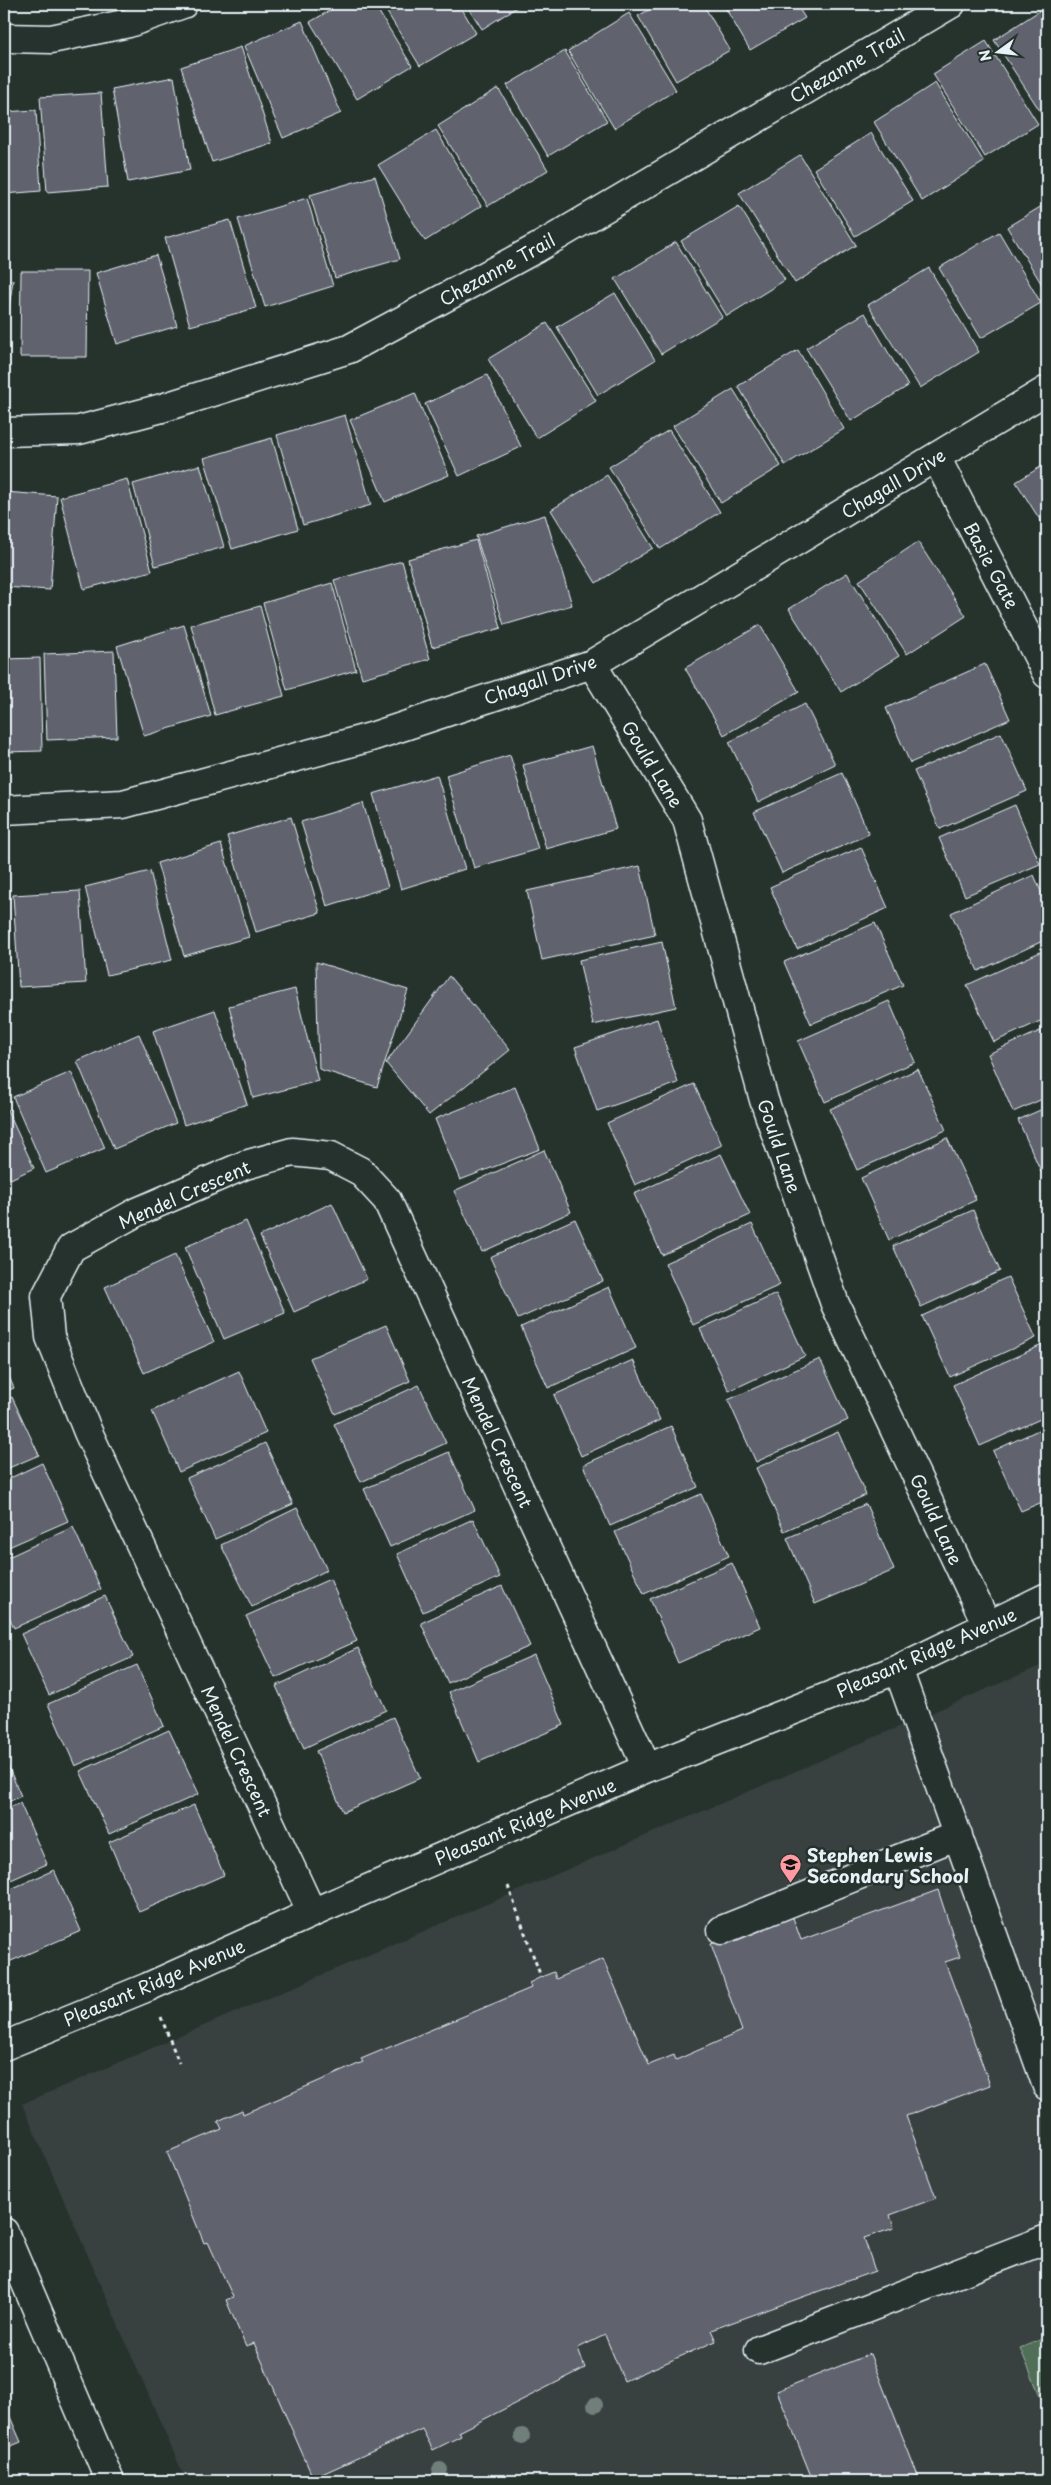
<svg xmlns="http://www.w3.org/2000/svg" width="1051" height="2485" font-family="'Playpen Sans',sans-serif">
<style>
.built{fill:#384140}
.green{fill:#516e56;stroke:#9cb0a7}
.building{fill:#61626e;stroke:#e8f1f8}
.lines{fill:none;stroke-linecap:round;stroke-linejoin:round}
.minor-casing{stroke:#e8f1f8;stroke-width:31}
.path{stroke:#e8f1f8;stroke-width:3;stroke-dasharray:4 4;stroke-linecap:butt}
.minor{stroke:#26332d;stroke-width:28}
.tree{fill:#707f79}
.labels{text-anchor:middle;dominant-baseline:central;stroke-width:5;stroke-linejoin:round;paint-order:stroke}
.street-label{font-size:18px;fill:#e8f1f8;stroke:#26332d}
.poi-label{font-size:18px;font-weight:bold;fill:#e8f1f8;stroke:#26332d;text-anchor:start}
</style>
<rect width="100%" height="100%" fill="#26332d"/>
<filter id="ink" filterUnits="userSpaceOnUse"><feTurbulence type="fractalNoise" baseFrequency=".02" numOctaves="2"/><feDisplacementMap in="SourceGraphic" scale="10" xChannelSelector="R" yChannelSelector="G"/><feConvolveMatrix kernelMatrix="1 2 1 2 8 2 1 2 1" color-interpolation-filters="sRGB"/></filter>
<g filter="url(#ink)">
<!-- built -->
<path class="built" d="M1047 1663V2481H186L22 2104Z"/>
<!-- green -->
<path class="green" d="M1047 2337V2412L1020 2348Z"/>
<!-- building -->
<path class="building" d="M341 4H374L412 66 357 99 310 22Z
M382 4H459L476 33 420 66Z
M466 4H522L482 29Z
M659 4H703L730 50 676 81 638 16Z
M723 4H796L805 18 750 50Z
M1047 6V119L1046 120 994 40Z
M629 13 676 90 614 128 568 51Z
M302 21 341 113 283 138 244 46Z
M986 41 1038 124 985 157 933 74Z
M241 47 272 143 212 162 181 67Z
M565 51 607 121 548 156 507 85Z
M174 77 190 170 128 182 112 89Z
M935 83 984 162 922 201 874 122Z
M498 88 548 170 488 206 438 126Z
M101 93 108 187 47 192 40 97Z
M36 110 41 191 4 194V112Z
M436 130 481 206 425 241 378 165Z
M871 133 913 201 855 236 814 169Z
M800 155 856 245 795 283 739 193Z
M375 176 400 259 335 278 310 195Z
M307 198 333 286 265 307 238 219Z
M1047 203V293L1007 227Z
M739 206 785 280 727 316 681 241Z
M230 220 256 308 190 326 165 238Z
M999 232 1041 303 981 338 939 268Z
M676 242 722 317 661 354 615 279Z
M156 255 177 326 117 344 96 273Z
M929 268 979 352 920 388 868 305Z
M21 271H88L87 357H20Z
M4 278 13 280 4 343Z
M615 293 655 360 598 395 557 327Z
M865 313 908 386 851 421 806 348Z
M547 323 596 401 537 438 488 359Z
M798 350 844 429 785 465 738 386Z
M487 375 521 447 459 476 425 404Z
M733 389 781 466 721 503 673 426Z
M415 393 449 475 385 502 350 420Z
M345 415 371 505 303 525 277 435Z
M669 430 720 512 660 549 609 467Z
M272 438 298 529 232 549 204 458Z
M1047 463V531L1016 482Z
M200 465 224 547 155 566 133 484Z
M607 475 653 548 596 583 551 510Z
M127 479 152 571 84 589 60 497Z
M4 492 57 496 50 590 4 587Z
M545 515 572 605 504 625 476 536Z
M476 540 501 628 432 647 408 559Z
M918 542 966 616 907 654 859 581Z
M402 561 430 659 362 678 334 580Z
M847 573 899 656 841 692 789 609Z
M332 583 356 670 287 690 263 603Z
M260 606 284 696 215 715 191 625Z
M184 625 211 716 144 736 117 646Z
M760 625 799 692 724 735 685 668Z
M114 651 117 737 47 740 44 654Z
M40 658 42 751 4 752V659Z
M985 664 1010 719 910 763 886 708Z
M805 704 835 764 758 802 729 742Z
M1001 733 1027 791 940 829 914 771Z
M592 746 616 829 546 849 523 765Z
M510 755 538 849 474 868 446 775Z
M842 773 869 834 782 873 754 812Z
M437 775 465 869 401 889 373 794Z
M363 803 388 887 327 906 301 822Z
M1015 805 1040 864 965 896 939 838Z
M291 817 320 913 256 932 227 836Z
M221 844 249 937 184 956 157 863Z
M861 847 888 908 797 949 770 887Z
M640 866 655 935 542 960 527 891Z
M150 871 172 960 107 975 85 887Z
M1034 875 1047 905V939L978 971 951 913Z
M80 891 86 983 19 987 13 895Z
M875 923 903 985 811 1024 784 962Z
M662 942 676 1007 593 1025 579 960Z
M1047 949V1018L994 1042 967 985Z
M316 962 408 990 377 1087 319 1069Z
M449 976 510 1050 429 1115 386 1063Z
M295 989 318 1081 253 1098 229 1006Z
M889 1001 915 1062 825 1102 798 1041Z
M215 1010 247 1104 184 1125 153 1031Z
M657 1019 678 1083 597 1111 575 1047Z
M1047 1028V1097L1013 1112 988 1054Z
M139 1034 176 1123 114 1149 77 1061Z
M918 1069 946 1130 857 1170 830 1109Z
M71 1072 105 1148 46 1173 13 1097Z
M694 1084 722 1145 635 1185 607 1123Z
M515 1087 540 1149 460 1180 435 1119Z
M4 1103 34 1168 4 1182Z
M1047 1107V1176L1044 1178 1018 1120Z
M947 1138 976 1200 889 1240 861 1178Z
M544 1150 571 1212 482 1252 454 1191Z
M721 1154 750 1215 662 1255 634 1194Z
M332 1203 367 1279 294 1312 260 1236Z
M973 1210 1000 1271 921 1307 893 1246Z
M575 1219 603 1281 518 1319 490 1257Z
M246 1221 285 1313 224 1339 185 1247Z
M752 1224 780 1285 693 1325 665 1263Z
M175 1255 214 1342 144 1373 105 1287Z
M1008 1277 1036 1338 950 1377 922 1316Z
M609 1287 636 1348 548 1388 521 1327Z
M776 1294 805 1356 729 1391 700 1329Z
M386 1325 410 1381 335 1414 310 1358Z
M1042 1345 1047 1357V1416L980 1446 953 1385Z
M820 1359 848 1420 756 1462 728 1400Z
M633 1360 660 1420 581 1456 554 1395Z
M4 1366 14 1388 4 1392Z
M239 1371 266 1433 179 1472 152 1411Z
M419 1385 446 1443 361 1482 334 1424Z
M12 1397 39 1455 4 1470V1401Z
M671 1426 698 1487 610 1526 583 1465Z
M1047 1426V1500L1021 1511 993 1451Z
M838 1432 866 1495 784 1531 756 1468Z
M265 1443 293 1504 215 1539 187 1478Z
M449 1452 475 1510 390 1547 364 1489Z
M42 1463 68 1521 4 1549V1481Z
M701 1494 729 1556 644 1594 615 1532Z
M866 1504 894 1570 815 1604 787 1538Z
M297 1508 327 1570 252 1607 221 1545Z
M473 1519 500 1577 423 1612 397 1554Z
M73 1527 101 1589 14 1628 4 1604V1559Z
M732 1563 760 1627 678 1663 650 1599Z
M330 1579 357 1641 275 1678 246 1616Z
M502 1586 530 1646 448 1683 421 1623Z
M105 1596 133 1657 49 1695 21 1634Z
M358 1648 386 1710 304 1748 276 1686Z
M534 1655 564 1725 479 1762 449 1692Z
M137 1665 164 1726 75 1766 48 1704Z
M393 1717 420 1778 343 1812 316 1751Z
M169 1730 199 1794 109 1834 80 1771Z
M4 1757 21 1796 4 1804Z
M20 1803 47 1864 4 1883V1810Z
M194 1805 224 1875 139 1912 109 1842Z
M54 1870 81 1931 4 1964V1892Z
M938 1890 960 1957 945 1962 990 2085 906 2116 936 2198 890 2215 894 2228 864 2238 875 2271 711 2330 716 2341 624 2381 605 2335 578 2348 585 2368 459 2432 461 2436 433 2450 422 2429 313 2478 254 2343 246 2347 226 2300 233 2297 208 2242 204 2243 167 2152 222 2129 218 2121 242 2110 243 2114 363 2062 361 2059 531 1988 529 1983 541 1977 554 1972 556 1979 603 1959 649 2065 674 2055 676 2060 742 2031 711 1944 792 1915 801 1940Z
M870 2354 920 2481H813L777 2391Z
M4 2403 21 2442 4 2449Z"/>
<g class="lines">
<defs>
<path id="minor" d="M4 38 51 39 129 23 183 4
M4 432 79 430 162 408 349 349 537 248 951 4
M936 457 1047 674
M592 664 687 820 764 1100 835 1304 987 1625
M4 810 123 804 371 737 592 664 1047 390
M898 1669 1047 2086
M312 1913 88 1432 50 1337 46 1296 71 1248 137 1212 245 1165 292 1152 331 1156 360 1171 387 1200 647 1768
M722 1930 958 1835
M4 2046 148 1987 312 1913 647 1768 898 1669 1047 1597
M4 2232 110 2481
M759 2350 1047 2239"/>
</defs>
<!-- minor casing -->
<use href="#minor" class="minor-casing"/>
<!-- path -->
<path class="path" d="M508 1886 541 1977
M161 2017 179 2063"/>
<!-- minor -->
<use href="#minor" class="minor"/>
</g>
<!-- trees -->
<g class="tree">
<circle cx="595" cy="2405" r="8"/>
<circle cx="522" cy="2436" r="8"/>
<circle cx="440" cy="2470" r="8"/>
</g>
</g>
<!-- icons -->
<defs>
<symbol id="school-pin" viewBox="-11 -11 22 30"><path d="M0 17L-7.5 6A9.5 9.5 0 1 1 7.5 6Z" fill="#ff9aa2" stroke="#26332d"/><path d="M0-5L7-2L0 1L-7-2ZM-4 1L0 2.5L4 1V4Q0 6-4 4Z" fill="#111"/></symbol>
</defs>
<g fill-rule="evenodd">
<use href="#school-pin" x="778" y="1852" width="25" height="34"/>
</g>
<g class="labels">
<!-- street labels -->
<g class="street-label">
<text transform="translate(847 65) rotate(-30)">Chezanne Trail</text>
<text transform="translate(497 269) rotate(-29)">Chezanne Trail</text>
<text transform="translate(893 483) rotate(-31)">Chagall Drive</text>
<text transform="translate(992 565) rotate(62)">Basie Gate</text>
<text transform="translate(540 679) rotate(-19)">Chagall Drive</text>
<text transform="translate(653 764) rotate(58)">Gould Lane</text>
<text transform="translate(780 1146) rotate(71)">Gould Lane</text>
<text transform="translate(184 1194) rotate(-24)">Mendel Crescent</text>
<text transform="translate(498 1442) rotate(65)">Mendel Crescent</text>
<text transform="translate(937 1519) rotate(65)">Gould Lane</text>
<text transform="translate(926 1652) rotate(-24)">Pleasant Ridge Avenue</text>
<text transform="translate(237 1751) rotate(65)">Mendel Crescent</text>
<text transform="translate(525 1821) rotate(-23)">Pleasant Ridge Avenue</text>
<text transform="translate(154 1982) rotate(-23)">Pleasant Ridge Avenue</text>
</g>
<!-- poi labels -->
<g class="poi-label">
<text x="807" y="1854">Stephen Lewis<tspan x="807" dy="21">Secondary School</tspan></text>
</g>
</g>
<!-- margin -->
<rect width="1051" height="2485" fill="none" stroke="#26332d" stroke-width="20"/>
<rect x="10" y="10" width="1031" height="2465" fill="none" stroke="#e8f1f8" stroke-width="2" filter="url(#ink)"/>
<!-- north arrow -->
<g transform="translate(998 52) rotate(255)" stroke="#26332d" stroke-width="4" paint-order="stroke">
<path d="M0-4L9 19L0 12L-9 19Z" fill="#e8f1f8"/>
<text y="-8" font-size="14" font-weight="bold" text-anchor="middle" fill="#e8f1f8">N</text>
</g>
</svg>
